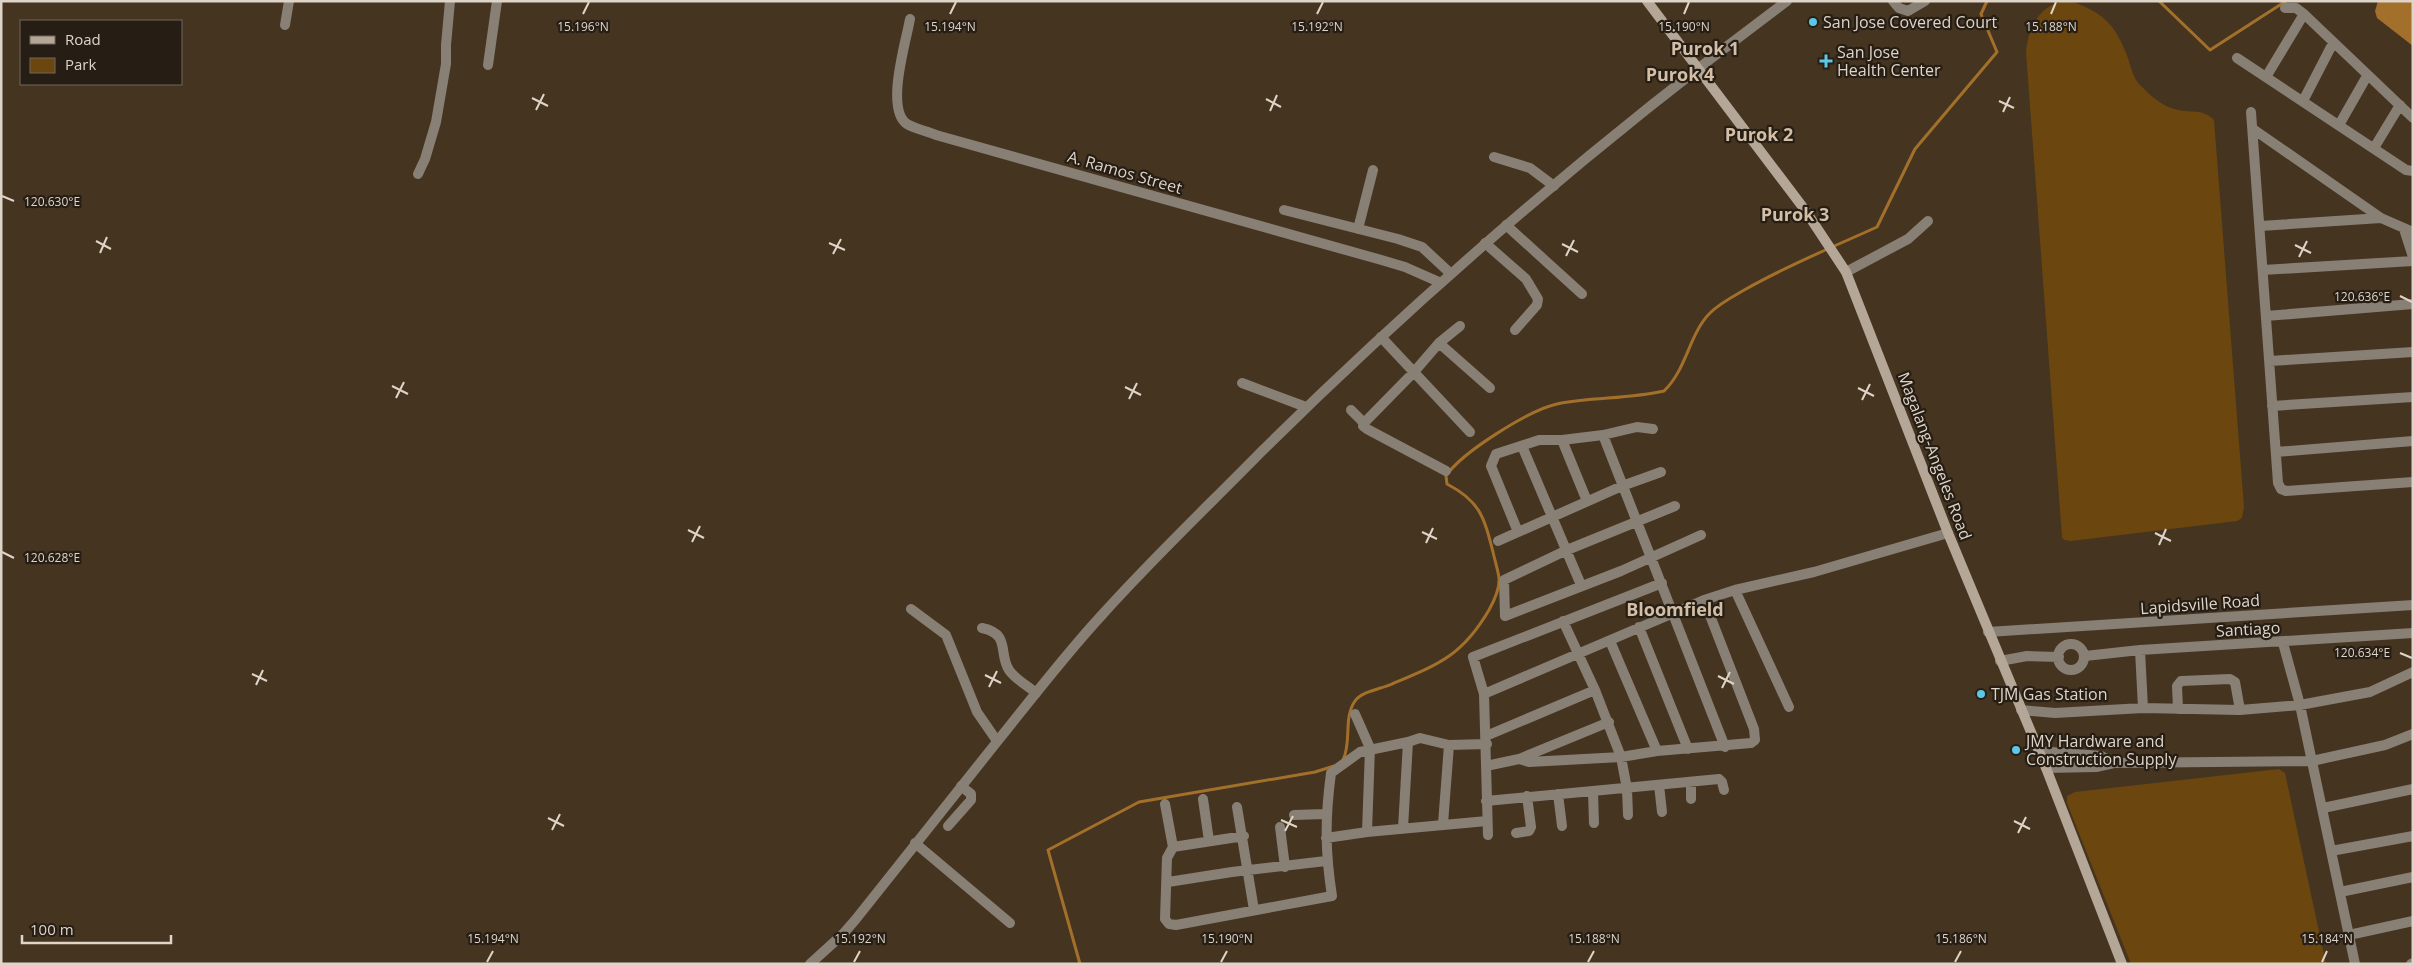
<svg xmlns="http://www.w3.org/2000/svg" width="2414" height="965" font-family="'Open Sans',sans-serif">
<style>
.green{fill:#6b460e}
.water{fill:#a3702b}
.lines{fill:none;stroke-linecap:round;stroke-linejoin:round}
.stream{stroke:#a3702b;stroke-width:3}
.minor{stroke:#887f75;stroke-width:10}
.tertiary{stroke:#887f75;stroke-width:10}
.secondary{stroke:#b5a797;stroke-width:10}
.ticks{fill:none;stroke:#dfd4c8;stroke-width:2}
.poi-dot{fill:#5dc7e8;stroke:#261e15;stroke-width:2}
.labels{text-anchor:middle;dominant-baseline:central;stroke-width:4.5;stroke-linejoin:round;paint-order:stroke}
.poi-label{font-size:16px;fill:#dfd4c8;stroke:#261e15;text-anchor:start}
.street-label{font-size:16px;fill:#dfd4c8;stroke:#261e15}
.neighbourhood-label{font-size:18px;font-weight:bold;fill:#d3bea6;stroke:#261e15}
.ticks-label{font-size:12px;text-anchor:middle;fill:#dfd4c8;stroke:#261e15;stroke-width:4.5;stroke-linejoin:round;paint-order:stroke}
</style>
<rect width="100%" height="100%" fill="#453420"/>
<!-- green -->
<path class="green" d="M2070 1C2103 12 2116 25 2128 58 2131 67 2133 78 2140 85 2151 96 2163 107 2178 110 2193 113 2203 109 2214 120L2244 507 2242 518 2237 521 2071 541 2064 540 2062 537 2026 52C2028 26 2042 1 2070 1Z
M2279 769 2285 773 2326 964H2131L2067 803V796L2075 792Z"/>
<!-- water -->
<path class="water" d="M2378 1H2413V46L2377 18 2375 11Z"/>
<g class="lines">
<!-- stream -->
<path class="stream" d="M2159 1 2210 50 2286 1
M1343 760C1352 742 1343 718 1355 701 1362 691 1381 689 1392 684 1439 664 1462 656 1489 610 1494 601 1500 589 1499 578 1498 570 1495 561 1493 552 1484 517 1480 501 1447 484L1446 476C1461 453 1529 410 1557 404 1592 397 1629 399 1664 391 1687 369 1689 334 1710 313 1720 303 1734 296 1746 289 1788 265 1833 247 1877 227L1915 149 1997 52 1981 14 1987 1
M1080 964 1048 850 1139 802 1315 772 1334 766"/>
<!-- minor -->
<path class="minor" d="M1893 1 1899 8 1908 11 1925 1
M2285 8H2296L2304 14 2413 118
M910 19C906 42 885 109 907 124 915 129 927 131 936 135L1378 259 1405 267 1439 282
M285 25 289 1
M2237 58 2406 170 2413 171
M488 65 497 1
M2266 77 2304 14
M2303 101 2333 43
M2251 112 2278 483 2281 489 2286 491 2413 482
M2339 125 2367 76
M2253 129 2381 218 2413 232
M2374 148 2400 105
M1494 157 1530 168 1554 186
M418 174 425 159 436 122 446 64V45L450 1
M1284 210 1398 239 1422 247 1450 273
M1506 225 1582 294
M2260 226 2381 218
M1358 229 1373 170
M2404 229 2413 257
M1485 243 1526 279 1538 299 1537 305 1515 330
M2263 270 2413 261
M1846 272 1908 239 1928 221
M2266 316 2413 304
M1381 337 1470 432
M1439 343 1490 388
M2270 361 2413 352
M1242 383 1306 407
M2272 406 2413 397
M1351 410 1364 423
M1603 435 1725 747
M1562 440 1587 501
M1522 446 1581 585
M2276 452 2413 441
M1446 471 1367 429 1363 426 1364 423 1414 372 1439 343 1460 326
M1675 506 1567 550 1504 580 1505 616 1621 571 1701 535
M1518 532 1491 466 1496 454 1539 440H1562L1603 435 1637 427 1653 429
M1498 541 1622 486 1661 472
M1735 590 1789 707
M911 609 946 635 977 712 997 741
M1563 621 1595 690 1621 757 1627 789 1628 815
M1639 627 1688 749
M982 628C1011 634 998 653 1009 670 1015 679 1028 686 1036 693
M1988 632 2413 605
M1610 641 1657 751
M2283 643 2300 705 2355 964
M2058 657a13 13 0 1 1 26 0a13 13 0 1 1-26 0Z
M2140 650 2143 708
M2085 656 2140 650 2413 633
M2000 661 2027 656 2059 657
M1484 694 1704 600 1735 590 1814 572 1948 533
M2178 709 2177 686 2181 681 2230 679 2235 682 2240 710
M2021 710 2055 713 2143 708 2240 710 2300 705 2370 692 2413 672
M1355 714 1370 748 1367 832
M1486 736 1595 690
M2038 751 2101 756 2114 763
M1519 759 1529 762 1621 757 1657 751 1751 743 1755 740 1754 729 1704 600
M1486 766 1519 759 1609 722
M2046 768 2096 767 2114 763 2312 761 2385 745 2413 734
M1691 783V799
M1659 785 1662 812
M1593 792 1594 823
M1558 794 1562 826
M1203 799 1209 841
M1486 801 1719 779 1722 782 1724 790
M1165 804 1173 847 1167 858 1165 919 1169 924 1176 925 1332 896C1325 851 1325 818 1331 773L1360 752 1408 742 1420 738 1449 745 1487 744
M1237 807 1254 910
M2323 808 2413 789
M1294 815 1325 814
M1443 824 1449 745
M948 826 971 800V794L961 786
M1280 827 1285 867
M1403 828 1408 742
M1516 833 1529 831 1531 827 1527 796
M1488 835 1484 694 1473 657 1662 583
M1326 838 1367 832 1487 821
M915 843 1010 923
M1173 847 1244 836
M2331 851 2413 836
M1168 882 1232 872 1326 861
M2340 892 2413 877
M2349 935 2413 921
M2411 964 2413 963"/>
<!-- tertiary -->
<path class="tertiary" d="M810 964 843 934 856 919C904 858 952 798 1000 738 1033 697 1065 655 1101 616 1152 559 1208 506 1262 451 1426 289 1601 139 1787 1"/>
<!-- secondary -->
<path class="secondary" d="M1647 1 1805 210 1846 272 1948 533 2046 768 2122 964"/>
</g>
<!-- ticks -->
<path class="ticks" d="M583 14 589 2M950 14 956 2M1317 14 1323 2M1684 14 1689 2M2051 14 2056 2M532 98 548 106M1266 99 1281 107M1999 101 2014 108M536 110 544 94M1270 111 1277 95M2003 112 2010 97M2 196 14 201M96 241 111 249M829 243 845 250M1562 244 1578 252M2295 245 2311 253M100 253 107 237M833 254 841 239M1566 256 1574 240M2299 257 2307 241M2400 296 2412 302M392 386 408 394M1125 387 1141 395M1858 388 1874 396M396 398 404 382M1129 399 1137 383M1862 400 1870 384M688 530 704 538M1422 532 1437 539M2155 533 2171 541M692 542 700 526M1426 543 1433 528M2159 545 2166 529M2 552 14 558M2400 653 2412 658M252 674 267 681M985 675 1001 683M1718 676 1734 684M256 685 263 670M989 687 997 671M1722 688 1730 672M548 818 564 826M1281 820 1297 827M2014 821 2030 829M552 830 560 814M1285 831 1293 816M2018 833 2026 817M487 962 493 951M854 962 860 951M1221 962 1227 951M1588 962 1594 951M1955 962 1961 951M2322 962 2327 951"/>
<!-- markers -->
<g class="poi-dot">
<circle cx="1813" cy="22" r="5"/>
<path d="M1823.5 53.5h5v5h5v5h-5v5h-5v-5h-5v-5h5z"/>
<circle cx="1981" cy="694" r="5"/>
<circle cx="2016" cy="750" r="5"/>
</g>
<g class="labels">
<!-- poi labels -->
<g class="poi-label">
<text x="1823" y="22">San Jose Covered Court</text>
<text x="1837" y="52">San Jose<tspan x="1837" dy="18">Health Center</tspan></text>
<text x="1991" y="694">TJM Gas Station</text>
<text x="2026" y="741">JMY Hardware and<tspan x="2026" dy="18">Construction Supply</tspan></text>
</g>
<!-- street labels -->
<g class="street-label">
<text transform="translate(1125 172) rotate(16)">A. Ramos Street</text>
<text transform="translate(1935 456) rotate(69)">Magalang-Angeles Road</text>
<text transform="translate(2200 604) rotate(-4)">Lapidsville Road</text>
<text transform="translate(2248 629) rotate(-3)">Santiago</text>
</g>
<!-- neighbourhood labels -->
<g class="neighbourhood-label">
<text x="1705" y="48">Purok 1</text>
<text x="1680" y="74">Purok 4</text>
<text x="1759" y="134">Purok 2</text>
<text x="1795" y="214">Purok 3</text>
<text x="1675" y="609">Bloomfield</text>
</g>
</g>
<g class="ticks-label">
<text x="583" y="31">15.196°N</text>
<text x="950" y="31">15.194°N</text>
<text x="1317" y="31">15.192°N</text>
<text x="1684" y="31">15.190°N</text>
<text x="2051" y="31">15.188°N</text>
<text x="52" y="206">120.630°E</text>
<text x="2362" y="301">120.636°E</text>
<text x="52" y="562">120.628°E</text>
<text x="2362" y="657">120.634°E</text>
<text x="493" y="943">15.194°N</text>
<text x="860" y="943">15.192°N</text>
<text x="1227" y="943">15.190°N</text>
<text x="1594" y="943">15.188°N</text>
<text x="1961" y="943">15.186°N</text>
<text x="2327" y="943">15.184°N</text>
</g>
<!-- border -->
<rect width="2414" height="965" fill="none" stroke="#dfd4c8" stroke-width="5"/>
<!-- legend -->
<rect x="20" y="20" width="162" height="65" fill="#261e15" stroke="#70675d"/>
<rect x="30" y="36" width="25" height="8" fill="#b5a797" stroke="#70675d"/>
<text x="65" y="45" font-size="15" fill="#dfd4c8">Road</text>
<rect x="30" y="58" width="25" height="15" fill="#6b460e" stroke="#70675d"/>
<text x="65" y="70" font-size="15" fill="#dfd4c8">Park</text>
<!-- scale -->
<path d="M22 935v8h149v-8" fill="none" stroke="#dfd4c8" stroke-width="2.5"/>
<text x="30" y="935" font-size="15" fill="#dfd4c8" stroke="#261e15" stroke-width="4" paint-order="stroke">100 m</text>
</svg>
